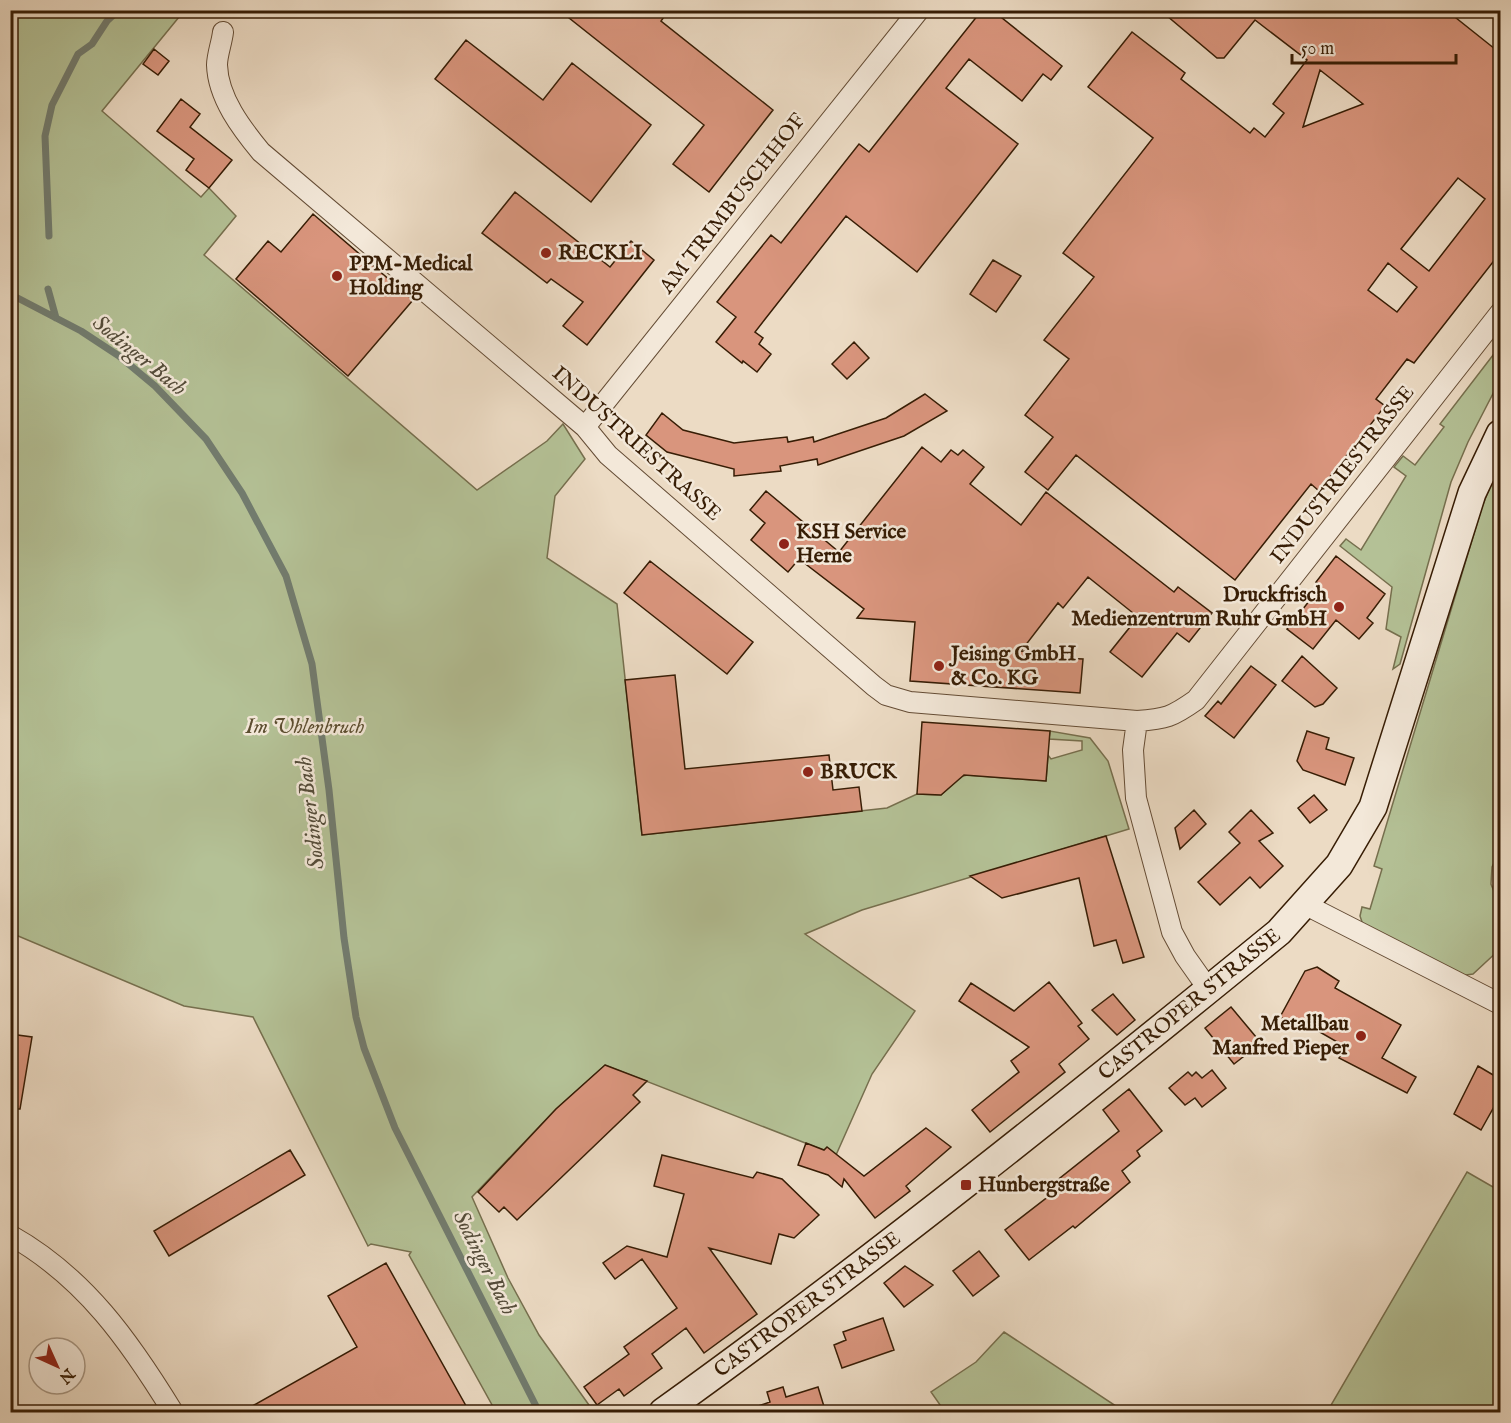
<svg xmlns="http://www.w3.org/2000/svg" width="1511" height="1423" font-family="'IM FELL English',serif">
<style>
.green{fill:#b4c196;stroke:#766f4e;stroke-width:1.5}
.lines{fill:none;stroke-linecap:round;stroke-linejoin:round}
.stream{stroke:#727c6f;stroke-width:7}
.building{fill:#d9957d;stroke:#371d05;stroke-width:1.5;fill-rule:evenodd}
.minor-casing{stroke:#644c35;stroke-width:22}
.secondary-casing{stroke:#371d05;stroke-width:30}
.minor{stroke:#f3e8d9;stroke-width:20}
.secondary{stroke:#f3e8d9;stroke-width:27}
.poi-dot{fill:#8f2418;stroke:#f3e8d9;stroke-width:2}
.labels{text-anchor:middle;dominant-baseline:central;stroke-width:5;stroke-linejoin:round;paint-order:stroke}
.street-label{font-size:21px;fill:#371d05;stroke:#f3e8d9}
.poi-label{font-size:21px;font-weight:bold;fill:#371d05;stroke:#f3e8d9;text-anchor:start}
.park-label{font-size:21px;font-style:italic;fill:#5c4e30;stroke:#f3e8d9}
.water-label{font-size:22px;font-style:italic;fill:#544c3a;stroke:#f3e8d9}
</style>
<rect width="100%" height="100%" fill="#ecdbc4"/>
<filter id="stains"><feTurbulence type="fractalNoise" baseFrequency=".00333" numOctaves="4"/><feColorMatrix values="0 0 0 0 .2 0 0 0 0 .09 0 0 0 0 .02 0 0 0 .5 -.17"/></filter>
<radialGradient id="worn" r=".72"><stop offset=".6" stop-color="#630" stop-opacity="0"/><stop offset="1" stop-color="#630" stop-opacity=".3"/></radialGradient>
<!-- green -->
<path class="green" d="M10 11H184L102 111 201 197 209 188 236 216 204 255 477 490 547 441 563 424 585 459 555 496 547 558 617 604 642 835 887 808 917 794 941 795 960 777 967 775 1046 781 1048 755 1051 759 1082 750V741L1049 739 1050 731 1090 738 1108 761 1129 829 862 910 805 934 915 1011 872 1074 836 1155 605 1065 556 1109 472 1197 508 1278 539 1335 594 1412H496L409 1255 411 1252 371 1244 368 1246 253 1017 184 1006 11 933Z
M1500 346V380L1468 442 1451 482 1400 664 1393 669 1401 637 1386 629 1392 587 1340 546 1346 539 1361 550 1406 476 1394 467 1403 456 1415 465 1444 427 1440 424Z
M1500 461V851L1492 867 1491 884 1500 906V949L1473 974 1459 976 1364 928 1360 916 1362 907 1370 909 1382 869 1374 866 1482 507Z
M1467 1172 1500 1191V1412H1327Z
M1004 1332 1125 1412H945L931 1392 976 1362Z"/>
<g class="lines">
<!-- stream -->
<path class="stream" d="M49 236 45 136 52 105 78 54 92 44 107 21 119 10
M48 289 56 318
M10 294 81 331 119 356 155 386 206 439 242 493 286 576 312 664 329 790 344 938 356 1017 364 1048 395 1128 539 1412"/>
</g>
<!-- building -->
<path class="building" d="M559 10H669L661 21 773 110 709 192 673 164 704 125Z
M982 10H992L1062 66 1051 80 1043 74 1022 101 969 59 946 88 1018 144 917 272 846 216 755 332 763 338 759 344 771 354 757 372 743 361 742 363 716 342 736 317 717 302 771 235 781 243 859 144 869 152Z
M1160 10H1446L1500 53V253L1414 363 1407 359 1376 399 1385 406 1319 491 1311 484 1235 580 1076 455 1048 490 1025 472 1053 437 1025 415 1069 359 1044 340 1094 277 1063 253 1153 138 1088 87 1132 32 1185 73 1181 79 1250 133 1254 128 1265 137 1284 113 1273 104 1307 60 1255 20 1224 58H1217ZM1320 70 1363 104 1303 127ZM1458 178 1485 199 1429 271 1401 249ZM1388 263 1417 287 1397 312 1368 290Z
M466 40 543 100 572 63 651 125 591 202 435 79Z
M154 49 169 61 158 75 143 64Z
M181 99 200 114 190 127 232 160 209 188 186 170 194 159 157 131Z
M515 192 610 267 631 241 654 260 587 345 563 326 583 302 551 279 547 283 482 233Z
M313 214 413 300 348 376 236 279 268 241 281 252Z
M993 260 1021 276 996 312 970 294Z
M854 342 869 358 847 379 832 364Z
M925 394 947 411 904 436 818 465 817 459 780 466 781 471 734 476V469L667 452 646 435 662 413 683 430 734 443 787 437 788 442 813 437 814 442 886 418Z
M922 447 941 462 951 450 958 455 963 450 984 467 970 484 1021 525 1046 492 1174 592 1178 587 1212 613 1189 642 1177 633 1142 677 1110 652 1138 617 1088 577 1063 608 1058 603 1021 651 1061 654V658L1083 659 1080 693 910 681 915 622 857 618 864 609 799 559 788 572 751 540 765 523 750 510 766 491 839 552Z
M1336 556 1385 594 1367 618 1373 623 1359 639 1336 620 1313 649 1287 629 1321 586 1316 582Z
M650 561 753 642 727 674 624 593Z
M1302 656 1337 688 1323 704 1315 707 1282 681Z
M1251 666 1276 685 1234 738 1205 716 1218 701 1221 704Z
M675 675 685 769 829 755 833 790 859 787 862 811 642 835 625 680Z
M922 722 1050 731 1046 781 964 775 941 795 917 794Z
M1307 731 1329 738 1326 749 1354 758 1345 785 1303 770 1297 761Z
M1314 795 1327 810 1310 823 1298 808Z
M1194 810 1206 824 1180 849 1175 828Z
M1251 810 1273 833 1259 841 1283 866 1260 888 1250 877 1220 905 1198 882 1240 843 1229 832Z
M1106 836 1144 957 1123 963 1116 940 1094 946 1079 878 1002 898 970 876Z
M1317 967 1339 981 1335 988 1401 1025 1382 1058 1416 1077 1407 1093 1339 1058 1346 1047 1299 1020 1295 1026 1280 1017 1305 971Z
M1049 982 1082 1023 1078 1026 1089 1039 1059 1064 1065 1072 990 1132 972 1110 1019 1072 1011 1061 1029 1047 959 1001 971 983 1014 1011Z
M1113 994 1135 1020 1117 1035 1092 1010Z
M1231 1007 1261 1043 1234 1064 1205 1028Z
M10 1034 32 1037 20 1109H10Z
M605 1065 647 1081 633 1095 640 1102 517 1220 504 1207 499 1212 478 1192 556 1109Z
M1478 1066 1500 1079V1096L1481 1130 1454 1114Z
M1212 1070 1226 1088 1202 1107 1195 1098 1185 1105 1169 1088 1188 1072 1192 1076 1196 1072 1202 1078Z
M1129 1089 1162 1131 1137 1151 1140 1156 1122 1171 1130 1182 1075 1228 1073 1226 1029 1260 1005 1230 1054 1192 1050 1186 1119 1131 1103 1110Z
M926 1128 951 1147 906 1186 910 1191 875 1218 844 1179 842 1187 828 1175 798 1165 806 1143 824 1150 827 1147 864 1176Z
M290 1150 305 1175 169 1256 154 1231Z
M662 1155 753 1178 757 1172 782 1179 819 1215 794 1238 779 1234 771 1264 709 1248 757 1314 704 1353 686 1328 652 1354 662 1368 624 1396 619 1389 597 1405 584 1387 629 1354 624 1347 677 1308 642 1259 615 1279 603 1263 627 1246 667 1257 684 1194 654 1186Z
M979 1251 999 1276 973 1296 953 1271Z
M386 1263 470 1413H240L357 1347 328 1296Z
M905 1266 933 1285 904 1307 884 1283Z
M883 1318 894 1350 842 1368 834 1345 846 1340 843 1332Z
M783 1387 786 1397 818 1387 826 1413H749V1409L770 1402 767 1392Z"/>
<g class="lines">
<defs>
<path id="minor" d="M223 32C222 42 217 55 217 65 218 98 242 129 261 152L585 427 608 455 874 686 886 695 910 702 1137 721C1166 719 1172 717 1196 700L1500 313
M585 427 919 10
M1137 721 1133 750 1136 798 1172 932 1185 956 1209 990
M1306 905 1500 1004
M10 1235C85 1277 130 1342 173 1412"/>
<g id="secondary">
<path id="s1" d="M663 1412C874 1260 1077 1097 1279 932L1339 865 1373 807 1472 493 1500 434"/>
</g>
</defs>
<!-- minor casing -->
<use href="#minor" class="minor-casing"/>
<!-- secondary casing -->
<use href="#secondary" class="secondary-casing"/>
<!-- minor -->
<use href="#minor" class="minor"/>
<!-- secondary -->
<use href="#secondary" class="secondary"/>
</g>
<!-- markers -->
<g class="poi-dot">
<circle cx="546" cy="253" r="6"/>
<circle cx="337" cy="276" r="6"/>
<circle cx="784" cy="544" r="6"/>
<circle cx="1339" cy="607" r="6"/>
<circle cx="939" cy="666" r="6"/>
<circle cx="808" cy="772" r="6"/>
<circle cx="1361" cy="1036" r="6"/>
<rect x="960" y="1179" width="12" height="12" rx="3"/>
</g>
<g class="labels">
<!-- street labels -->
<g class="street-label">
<text transform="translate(733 204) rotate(-52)">AM TRIMBUSCHHOF</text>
<text transform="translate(636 444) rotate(42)">INDUSTRIESTRASSE</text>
<text transform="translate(1343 475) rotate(-52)">INDUSTRIESTRASSE</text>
<text stroke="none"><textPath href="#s1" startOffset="666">CASTROPER STRASSE</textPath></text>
<text stroke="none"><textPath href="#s1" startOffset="180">CASTROPER STRASSE</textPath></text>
</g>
<!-- poi labels -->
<g class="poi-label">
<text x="558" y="253">RECKLI</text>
<text x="349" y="264">PPM-Medical<tspan x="349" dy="24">Holding</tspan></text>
<text x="796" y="532">KSH Service<tspan x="796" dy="24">Herne</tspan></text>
<text x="1327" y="595" text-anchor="end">Druckfrisch<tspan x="1327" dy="24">Medienzentrum Ruhr GmbH</tspan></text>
<text x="951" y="654">Jeising GmbH<tspan x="951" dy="24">&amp; Co. KG</tspan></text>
<text x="820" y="772">BRUCK</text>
<text x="1349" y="1024" text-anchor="end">Metallbau<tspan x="1349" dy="24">Manfred Pieper</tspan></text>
<text x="978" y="1185">Hunbergstraße</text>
</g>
<!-- park labels -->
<g class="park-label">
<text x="305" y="727">Im Uhlenbruch</text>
</g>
<!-- water labels -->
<g class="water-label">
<text transform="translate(139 356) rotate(39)">Sodinger Bach</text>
<text transform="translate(311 813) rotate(-97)">Sodinger Bach</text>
<text transform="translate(484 1263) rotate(63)">Sodinger Bach</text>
</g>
</g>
<!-- margin -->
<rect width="1511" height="1423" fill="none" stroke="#ecdbc4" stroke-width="36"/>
<rect x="12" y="12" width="1487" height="1399" fill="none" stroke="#371d05" stroke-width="3"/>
<rect x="18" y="18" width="1475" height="1387" fill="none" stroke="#371d05" stroke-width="1.5"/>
<!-- north arrow -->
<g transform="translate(57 1366) rotate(135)"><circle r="28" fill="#f3e8d9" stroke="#a89784" stroke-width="1.5"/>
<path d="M0-4.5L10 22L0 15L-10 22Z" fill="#8f2418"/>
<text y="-9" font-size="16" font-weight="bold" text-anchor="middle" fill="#371d05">N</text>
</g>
<!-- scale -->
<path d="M1292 54v9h164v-9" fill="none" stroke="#371d05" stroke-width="3"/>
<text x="1301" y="54" font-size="18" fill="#371d05" stroke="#f3e8d9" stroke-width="4.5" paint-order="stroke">50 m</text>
<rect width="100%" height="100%" filter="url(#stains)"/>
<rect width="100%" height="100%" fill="url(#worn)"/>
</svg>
